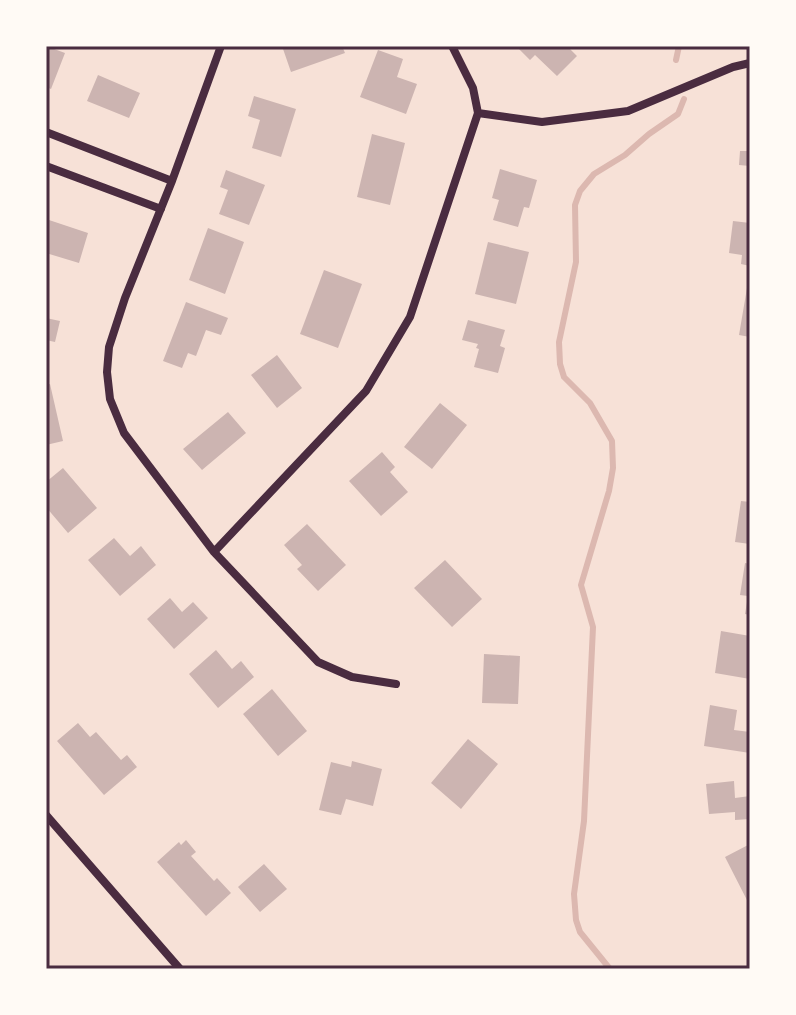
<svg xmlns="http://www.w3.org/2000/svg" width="796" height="1015" font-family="Quicksand,sans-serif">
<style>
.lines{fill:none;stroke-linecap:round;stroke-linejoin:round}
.stream{stroke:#dcb8b0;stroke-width:6}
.building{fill:#ccb4b1}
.minor{stroke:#4a2c40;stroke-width:8}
.neatline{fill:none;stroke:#4a2c40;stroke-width:3}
</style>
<rect width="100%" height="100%" fill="#f7e1d7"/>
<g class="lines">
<!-- stream -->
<path class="stream" d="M676 60 679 46
M610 969 580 932 576 920 574 894 584 821 593 627 581 585 609 491 613 468 612 441 590 403 564 377 560 364 559 342 576 262 575 205 580 191 594 174 625 155 649 134 678 114 684 99"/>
</g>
<!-- building -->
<path class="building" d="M46 46 65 53 51 89 46 87Z
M282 46H342L345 53 291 72Z
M516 46H567L577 56 557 76 535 55 530 60Z
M378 50 403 59 397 77 417 84 406 114 360 97Z
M98 75 140 93 129 118 87 101Z
M254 96 296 109 281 157 252 148 260 120 248 116Z
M372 134 405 143 390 205 357 197Z
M748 141H750V166L739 165 740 151H747Z
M500 169 537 180 529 208 524 207 518 227 493 220 499 200 492 198Z
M226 170 265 185 249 225 219 214 228 190 220 187Z
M46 219 88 233 79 263 46 253Z
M733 221 750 223V266L741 264 742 255 729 253Z
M208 228 244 242 225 294 189 280Z
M488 242 529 252 516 304 475 294Z
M324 270 362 284 338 348 300 334Z
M747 288 750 289V337L739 335Z
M186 302 228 318 221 335 206 330 196 356 188 353 182 368 163 361Z
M46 318 60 321 55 342 46 340Z
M468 320 505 330 500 346 505 348 498 373 474 367 479 349 476 348 478 344 462 340Z
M277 355 302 388 277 408 251 375Z
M50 384 63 441 46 445V385Z
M440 403 467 425 432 469 404 447Z
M228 412 246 433 202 470 183 449Z
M382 452 395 467 390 472 408 492 381 516 349 481Z
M63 468 97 508 68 533 46 507V482Z
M741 501 750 502V544L735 542Z
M307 524 346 565 318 591 297 569 302 565 284 545Z
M114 538 130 556 141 546 156 565 120 596 88 560Z
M445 560 482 599 452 627 414 588Z
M745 563 750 564V615L745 614 748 596 740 595Z
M170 598 182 612 193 602 208 618 174 649 147 619Z
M721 631 750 636 747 657H750V679L715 673Z
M216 650 232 669 241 661 254 677 218 708 189 674Z
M484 654 520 656 518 704 482 703Z
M272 689 307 731 278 756 243 714Z
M710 705 737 710 734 730 750 732V753L704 746Z
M78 723 90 737 96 732 121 760 127 755 137 767 104 795 57 741Z
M468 739 498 764 461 809 431 783Z
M352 761 382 769 373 806 346 799 341 815 319 810 331 762 351 767Z
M734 781 735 798 750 796V819L735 820V812L709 814 706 784Z
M186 840 196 852 191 856 214 881 217 878 231 893 206 916 157 862 179 842 181 845Z
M750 844V906L725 857Z
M264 864 287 889 260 912 238 887Z"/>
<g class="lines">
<!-- minor -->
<path class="minor" d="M221 46 172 181 125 298 109 347 107 372 110 399 124 433 214 552 318 662 352 677 396 684
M478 113 542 122 628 111 733 67 750 63
M46 132 172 181
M46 166 161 209
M214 552 366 391 410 317 478 113 473 88 452 46
M46 815 180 969"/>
</g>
<!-- border -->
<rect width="796" height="1015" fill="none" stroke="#fffaf5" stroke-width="96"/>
<rect x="48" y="48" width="700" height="919" class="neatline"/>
</svg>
